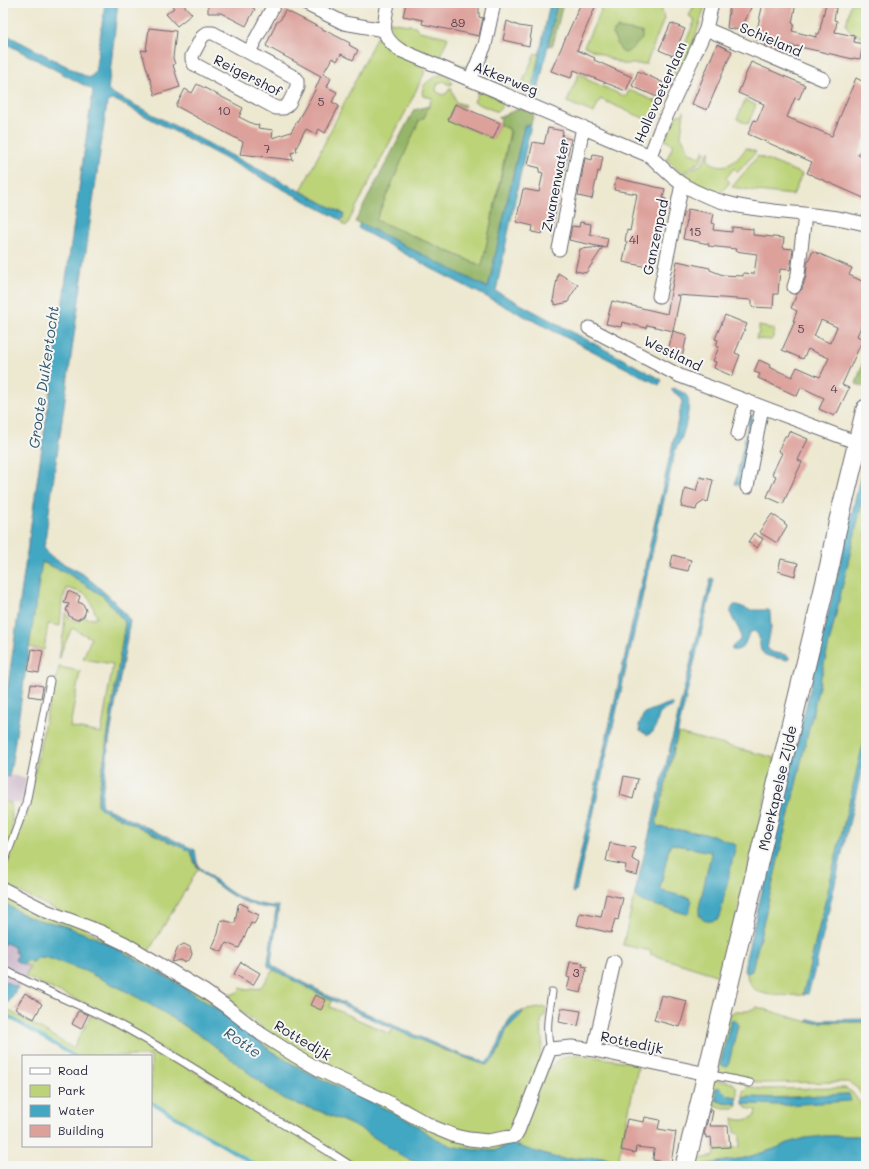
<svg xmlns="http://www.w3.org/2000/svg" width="869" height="1169" font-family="Mali,sans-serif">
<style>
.industrial{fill:#cfbdce}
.green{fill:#bcd378;stroke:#6f7a5a;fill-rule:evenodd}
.forest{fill:#95b568;stroke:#5c6c52}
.water{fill:#42a7c2;stroke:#32647e}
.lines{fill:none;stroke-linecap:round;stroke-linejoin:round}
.stream{stroke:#42a7c2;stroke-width:3.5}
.building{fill:#dda19b;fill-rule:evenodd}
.lane-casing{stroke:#69676f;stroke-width:9}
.street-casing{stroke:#69676f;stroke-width:15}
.secondary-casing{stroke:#69676f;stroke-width:21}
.lane{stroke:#fff;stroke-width:7}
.street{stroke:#fff;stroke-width:13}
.secondary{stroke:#fff;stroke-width:19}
.labels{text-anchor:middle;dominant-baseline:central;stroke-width:4;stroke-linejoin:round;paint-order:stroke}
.number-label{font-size:12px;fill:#514253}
.street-label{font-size:14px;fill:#22223b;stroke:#f6f6f2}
.water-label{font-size:15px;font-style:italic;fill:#2f5771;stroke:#f6f6f2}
</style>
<rect width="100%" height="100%" fill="#f6f6f2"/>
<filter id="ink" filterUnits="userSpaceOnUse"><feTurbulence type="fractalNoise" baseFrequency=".025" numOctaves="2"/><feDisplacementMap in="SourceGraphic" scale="8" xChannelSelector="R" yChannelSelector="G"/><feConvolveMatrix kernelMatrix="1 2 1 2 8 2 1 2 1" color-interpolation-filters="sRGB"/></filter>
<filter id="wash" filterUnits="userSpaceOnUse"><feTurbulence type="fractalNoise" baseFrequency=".012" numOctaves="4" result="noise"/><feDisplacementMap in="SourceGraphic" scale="16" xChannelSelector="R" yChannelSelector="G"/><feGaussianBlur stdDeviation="0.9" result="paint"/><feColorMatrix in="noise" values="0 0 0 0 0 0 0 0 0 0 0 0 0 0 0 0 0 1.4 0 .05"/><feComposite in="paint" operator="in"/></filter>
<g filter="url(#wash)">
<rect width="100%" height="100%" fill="#ede8d0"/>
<!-- industrial -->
<path class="industrial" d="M13 775 26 779 21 804 3 801V776L9 777Z
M6 943 14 947 15 952 38 958 5 1008 3 1007V945Z"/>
<!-- green -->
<path class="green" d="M599 3H662L661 7 664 19 646 64H622L584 46 601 11Z
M695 3H706L692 47 679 77 673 75 676 67 672 65 675 59 678 60 695 20 689 16Z
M851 3H866V37L852 34 846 25Z
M390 22 415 26 419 31 447 37 448 38 440 56 468 68 460 70 404 46C395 39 391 33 390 22Z
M377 36H380C387 54 408 59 424 66V74L408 107 347 225 345 226 341 220 343 218 344 214 301 191Z
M535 53 539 54 533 85 539 87 542 91 538 99 519 91Z
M579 73 586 77V79L626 97 629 90 657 102 662 92 667 94 658 114 654 115 650 121 600 99 594 113 567 102Z
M442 74 449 77 452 84 449 85 444 81 438 83 436 89 437 92 443 95 447 93 450 88 451 87 456 102 465 105 464 107 455 104 448 120 493 139 500 123 501 126 508 128 510 131 482 266 376 220 419 120 424 118 432 98 423 96C419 84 433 77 442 74Z
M479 90 500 99 503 102 502 107 498 111H495L474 102Z
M745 100 756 105 748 124 737 119Z
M684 111 681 136 690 153 700 157 704 150 706 151 700 162 688 169 682 174 667 159 673 145 665 140 677 115 683 114Z
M746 148 756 152 738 172 734 168 726 178 730 182 720 194 707 189 684 176 688 171 702 164 710 150 708 160C723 173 737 162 746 148Z
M758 156 802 174 793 195 756 191 732 187Z
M759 326 774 329 773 337 771 340 756 339 757 334H759Z
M866 486V732L803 994 805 995C785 995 747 1001 747 973L752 971Z
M41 562 67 573 91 588 103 596 123 620 125 623 97 805 103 810 191 852 194 862 198 869 147 954 3 884 4 868 26 814 52 688H54L59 667 80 671 70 727 101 733 113 664 83 659 91 638 72 628 62 650 60 658H59L64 630 65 612 70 619 77 621 85 617 89 619 97 617 89 598 85 594 67 588 62 601 60 626 48 624 44 650 29 647Z
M678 733 775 758 722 977 650 954 651 951 623 945 635 893V896L643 902 687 914 689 912 690 898 661 891 660 889 669 848 672 844 711 852V854L699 908V916L709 921 713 835 659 827 656 824Z
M3 801 11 803 13 835 3 857Z
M3 891 86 929 207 997 427 1126 511 1142V1144L494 1151 467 1149 451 1146 431 1136 413 1123 384 1108 321 1079 294 1065 271 1051 226 1015 180 985 116 948 94 937 59 924 42 921 26 916 3 902Z
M45 957 85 971 124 990 163 1012 207 1040 278 1096 297 1104 322 1112 350 1124 366 1132 405 1158 426 1166H356L93 1007 25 977 30 967 24 965 27 960 32 962 38 958Z
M274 970 332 1000 330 1007 390 1034 393 1028 443 1050 486 1065 496 1057 507 1029 522 1012 521 1011 546 1007 545 1015 541 1021 542 1037 543 1038 538 1070 517 1125 509 1134 464 1136 284 1046 224 997 236 993 241 988 247 990 260 988Z
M757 1007 808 1022H866V1101L857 1088 849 1082 761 1083 713 1072 726 1017 735 1011H748ZM738 1026 727 1067 720 1065Z
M5 1008 73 1048 91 1015 117 1026 153 1046 347 1166H256L151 1103V1056H73L3 1013V1010Z
M569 1055H581L635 1063 638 1067 618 1162 602 1157 564 1159 553 1157 516 1146 547 1066 550 1067 560 1059Z
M716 1080 733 1083 737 1089V1097L727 1095 721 1089 715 1090 716 1099 719 1102 737 1104 735 1108H724L715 1105 714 1109 701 1107 709 1082Z
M748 1086 761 1089 845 1088 852 1092 866 1111V1136H825L788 1143 774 1149 745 1158 692 1166 693 1160 715 1156 714 1150 740 1147V1134L735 1133 733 1118C741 1122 748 1120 755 1116L756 1110 746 1108 744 1104 786 1105 849 1094C814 1095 782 1099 747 1097L743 1098V1091Z"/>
<!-- forest -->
<path class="forest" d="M557 3H563L553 45 548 46Z
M618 28 642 32V39C638 43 629 52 625 53L621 51 613 35 614 31Z
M429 106 424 118 419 121 376 220 482 266 510 135V131L508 128 501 126 500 123 501 119 498 118 520 108 534 113 531 124 524 126 488 288 362 224 355 222 414 110Z
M866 352V385L865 387 856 384Z"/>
<!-- water -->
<path class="water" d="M105 3H118L108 91 344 214 343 218 341 220 117 101 112 100 107 103 44 547C51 562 71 565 84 575 99 587 120 605 130 621L110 735 101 804 104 807 195 850 197 862 199 867C221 884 232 898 260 904 266 905 273 907 279 906L271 962 273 966 337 1000 445 1048 463 1055 486 1062C502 1053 501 1012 523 1012 520 1018 512 1022 508 1028 501 1040 500 1059 486 1065 413 1040 342 1007 274 970L268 966V962L276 909C248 907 233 898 212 881 201 871 195 867 191 852L103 810 97 805 125 623 123 620 103 596 67 573 42 562 12 761 9 777 3 776V720L93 90 3 42V33L89 78 95 73Z
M550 3H557L539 87 533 85Z
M531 124 496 291 662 380 659 385 434 270 358 228 359 225 362 224 488 288 524 126Z
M673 388C677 390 684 392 687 396 692 402 685 429 682 437 680 442 677 446 675 451L576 891 573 893 572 891 682 402V398L672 391V389Z
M752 415 753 416 739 485 735 484 750 416Z
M866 454V486L752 971 747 973 744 971 746 958Z
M711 578 714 579 656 824 659 827 713 835 736 845 720 914 718 919C706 924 699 921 699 908L711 854V852L672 844 669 848 660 889 662 891 690 898 692 900 689 912 687 914 643 902 637 898 635 893Z
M734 605H738L750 610H769L770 611 771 628 767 649C773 655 783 652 789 657V659L787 660C780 658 770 658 764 654 757 648 763 636 754 631L749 633C746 641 744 652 732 650V647C734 645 737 643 739 641 746 628 723 617 734 605Z
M670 703 673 705 672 707C654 712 661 719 653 732L648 735 640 731 639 725 644 713Z
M866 732V751L815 969 808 994H803Z
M3 902 26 916 42 921 59 924 94 937 116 948 180 985 226 1015 271 1051 294 1065 321 1079 384 1108 413 1123 431 1136 451 1146 467 1149 494 1151 511 1144 553 1157 564 1159 602 1157 619 1163 642 1166H426L405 1158 366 1132 350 1124 322 1112 297 1104 278 1096 207 1040 163 1012 124 990 85 971 45 957 38 958 32 962 27 960 24 965 15 960 18 954 15 952 14 947 6 943 3 945Z
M3 980 18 988 3 1010Z
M734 1019 738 1025 728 1067 720 1065 731 1020Z
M866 1019V1022H808V1020Z
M717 1087C725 1090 724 1096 737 1097V1104L717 1101 715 1090Z
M849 1094 851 1101 786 1105 743 1104V1098L747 1097 786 1098 820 1095Z
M825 1136H866V1166H698L745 1158 774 1149 788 1143 805 1138Z"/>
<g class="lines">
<!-- stream -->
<path class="stream" d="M6 1015 74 1056
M151 1102 257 1166"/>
</g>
<g id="blocks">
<!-- building -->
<path class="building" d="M169 3H182L192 14 177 26 166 14 174 8Z
M208 3H251L249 6 255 9 246 26 221 13H208Z
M406 3H479V17L483 18 479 36 422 24 423 20 403 16Z
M581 3H586L595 7 577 50 595 58 594 60 632 77 626 91 574 70 571 78 551 71Z
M730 3H753L741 30 727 28Z
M763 3 777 7 778 3H796L792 23 794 24 792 31 816 37V33L819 34 826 3H837L834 20 837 21 835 32 855 36 854 42 863 44 860 59 853 58V59L796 46V47L789 45 787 53 765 45 764 41 755 39Z
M285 10 350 43 349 45 358 50 353 60 341 54 337 61 332 58 323 74 331 78 327 87 337 92 332 102 339 106 325 133 319 129 316 134 306 129 296 148 297 151 291 153 293 160 240 154 243 142 176 106 185 89 192 93 197 84 243 108 239 117 253 124 259 125 258 128 273 130 272 138 291 132 314 92 321 76 266 46 276 23 281 19Z
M507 21 519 26 532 28 529 46 503 40Z
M671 23 685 29 673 56 659 50Z
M149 28 176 31 173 58 175 64 173 65 180 87 155 95 141 50 146 51Z
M717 44 732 51 707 110 692 104Z
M751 62 805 85 799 99 795 98 787 117 832 136 856 78 866 83V136L858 155 866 158V199L807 173 812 162 748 134 754 120 757 121 764 104 738 93Z
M638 71 664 83 657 97 632 86Z
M455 104 500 123 493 139 448 120Z
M548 128 563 131 562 137 571 139 552 230 544 228 542 234 532 232 533 226 516 222 523 189 539 192 543 173 539 172 540 168 528 165 533 142 544 144Z
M593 154 603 156 600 172 598 171 592 199 578 196 585 158 592 160Z
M616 178 665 189 663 198 666 199 662 221 658 220 653 246 657 247 652 268 623 262 627 242 625 241 627 230 630 231 637 194 614 190Z
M688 209 714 214 712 223 714 224 713 230 732 232V227L753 229V235L784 238 783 248 793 249 790 270 780 269 778 294H774L773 308 752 307V300L676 295 680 297 673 331 647 325 646 328 622 322 621 327 606 324 612 301 667 314 677 261 710 268V270L723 275 743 276V273L754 274 757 254 735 251 736 249 708 246 709 244 683 239 687 220 686 219Z
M580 222 591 224 590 234 608 238 606 248 569 240 572 226 579 227Z
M603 247 586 273 575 271 580 249Z
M813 251 852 268 849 275 866 283V315L857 336 863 339 842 385 849 388 837 413H836L834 416 819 409 824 398 801 387 797 396 758 378 760 374 754 372 759 360 770 365 769 367 792 377 797 367 820 377 829 358 808 349 803 359 782 350 795 321H793L797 311 791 308 797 294 802 289 806 276 807 264ZM821 320 837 327 830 343 814 336Z
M558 273 578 285 569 299V302L555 305V302L553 301Z
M725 315 747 324 735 353 740 355 732 376 714 368 716 362 713 361 719 347 716 346 718 340 715 339Z
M673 331 687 335 682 358 667 354Z
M789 431 808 439 798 460 802 462 783 504 767 497 776 476 772 474 782 453 778 451 785 436H787Z
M700 477 713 480 708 502 704 501 697 506 696 510 681 507 685 488 696 491Z
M772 514 785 523 784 524 787 526 777 543 759 532Z
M754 533 763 539 757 548 748 542Z
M673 555 691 560 688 571 670 567Z
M781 559 798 563 795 576 778 571Z
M68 591 80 596 78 602 83 604 86 610 84 616 77 620 70 617 66 610 69 604 64 603Z
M32 649 43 651 39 673 28 671Z
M31 684 43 686 41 698 29 696Z
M624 776 638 779 633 799 620 795Z
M610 843 635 848 632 859 640 863 637 875 625 872 626 865 606 861Z
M606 894 623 898 618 920 615 919 611 933 577 925 580 913 601 917Z
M240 903 248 907 247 910 259 915 254 924 251 923 239 948 226 943 222 952 212 948 218 934 221 920 235 923 238 905Z
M184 944 190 947 192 954 190 959 184 962 181 960 172 962 178 947Z
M241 962 260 973 253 985 234 974Z
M570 962 583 963 582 966 587 967 581 993 567 990 570 978 567 977Z
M25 993 42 1004 34 1019 15 1009Z
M315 995 326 1000 321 1010 310 1005Z
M661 995 687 1001 680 1027 654 1020Z
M561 1008 581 1011 578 1026 559 1022Z
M78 1011 88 1015 81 1029 72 1024Z
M710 1110 713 1111 710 1126H728L730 1147 712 1148 711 1137 706 1138V1135H704Z
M645 1117 660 1120 658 1129 676 1132 671 1163 653 1160 654 1149 636 1147 635 1153 621 1150 627 1119 644 1122Z"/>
</g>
</g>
<g filter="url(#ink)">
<use href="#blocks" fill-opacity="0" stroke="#69676f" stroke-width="1"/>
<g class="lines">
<defs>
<path id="lane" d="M3 865 26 803 50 681
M3 969C40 990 80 1004 118 1024 169 1051 217 1083 266 1114 294 1131 323 1147 351 1166
M550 1049C545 1029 549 1012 552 992
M707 1074 750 1083"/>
<path id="street" d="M304 3 344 23 384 30
M388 3C384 25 379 36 400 50L650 156C660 165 671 177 682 184 726 211 772 210 821 216 836 217 851 221 866 224
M706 29 823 79
M207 33H213L294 77 297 81V87L289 103 284 108H276L194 64 192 59V56L202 37Z
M249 52 275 3
M470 80 485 45 494 3
M650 156 660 130 706 29 712 3
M559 249 583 127
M794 287 798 274 805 215
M659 296 682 184
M589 328 680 376 858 443
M738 434 746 401
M747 487 762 407
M3 889 46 911 101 932 124 943 204 991 224 1005 261 1034 294 1055 322 1071 386 1101 433 1127 455 1136 469 1139 488 1141 515 1136 518 1131 550 1049 572 1047 594 1050 707 1074
M594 1050 614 962"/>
<path id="secondary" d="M685 1166 830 564 836 532 866 409"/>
</defs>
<!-- lane casing -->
<use href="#lane" class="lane-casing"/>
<!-- street casing -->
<use href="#street" class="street-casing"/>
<!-- secondary casing -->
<use href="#secondary" class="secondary-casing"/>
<!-- lane -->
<use href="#lane" class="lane"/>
<!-- street -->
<use href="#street" class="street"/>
<!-- secondary -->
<use href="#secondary" class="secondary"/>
</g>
</g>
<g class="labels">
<!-- number labels -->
<g class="number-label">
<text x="458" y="22">89</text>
<text x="321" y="101">5</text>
<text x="224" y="110">10</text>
<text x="267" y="148">7</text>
<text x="695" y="231">15</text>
<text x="634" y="239">4l</text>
<text x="801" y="328">5</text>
<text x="834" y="388">4</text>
<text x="576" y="972">3</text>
</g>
<!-- street labels -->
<g class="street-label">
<text transform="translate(771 39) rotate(23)">Schieland</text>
<text transform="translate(248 75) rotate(27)">Reigershof</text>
<text transform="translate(506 78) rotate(22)">Akkerweg</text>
<text transform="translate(660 92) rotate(-66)">Hollevoeterlaan</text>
<text transform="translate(555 185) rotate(-79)">Zwanenwater</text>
<text transform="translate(655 237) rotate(-78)">Ganzenpad</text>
<text transform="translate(673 353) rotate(26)">Westland</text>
<text transform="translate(777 788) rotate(-77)">Moerkapelse Zijde</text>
<text transform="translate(303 1040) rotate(31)">Rottedijk</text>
<text transform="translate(632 1042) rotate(12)">Rottedijk</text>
</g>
<!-- water labels -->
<g class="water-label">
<text transform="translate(43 377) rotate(-82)">Groote Duikertocht</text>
<text transform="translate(243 1042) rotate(35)">Rotte</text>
</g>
</g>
<!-- margin -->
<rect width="869" height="1169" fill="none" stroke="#f6f6f2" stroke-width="16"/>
<!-- legend -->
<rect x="22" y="1055" width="130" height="92" fill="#f6f6f2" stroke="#a1a1a9"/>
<rect x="30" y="1068" width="20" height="6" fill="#ffffff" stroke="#a1a1a9"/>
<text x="58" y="1075" font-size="12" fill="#22223b">Road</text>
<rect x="30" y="1085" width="20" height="12" fill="#bcd378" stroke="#a1a1a9"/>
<text x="58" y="1095" font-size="12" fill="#22223b">Park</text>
<rect x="30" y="1105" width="20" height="12" fill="#42a7c2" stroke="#a1a1a9"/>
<text x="58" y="1115" font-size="12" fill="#22223b">Water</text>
<rect x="30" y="1125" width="20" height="12" fill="#dda19b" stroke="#a1a1a9"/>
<text x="58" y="1135" font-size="12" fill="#22223b">Building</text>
</svg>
